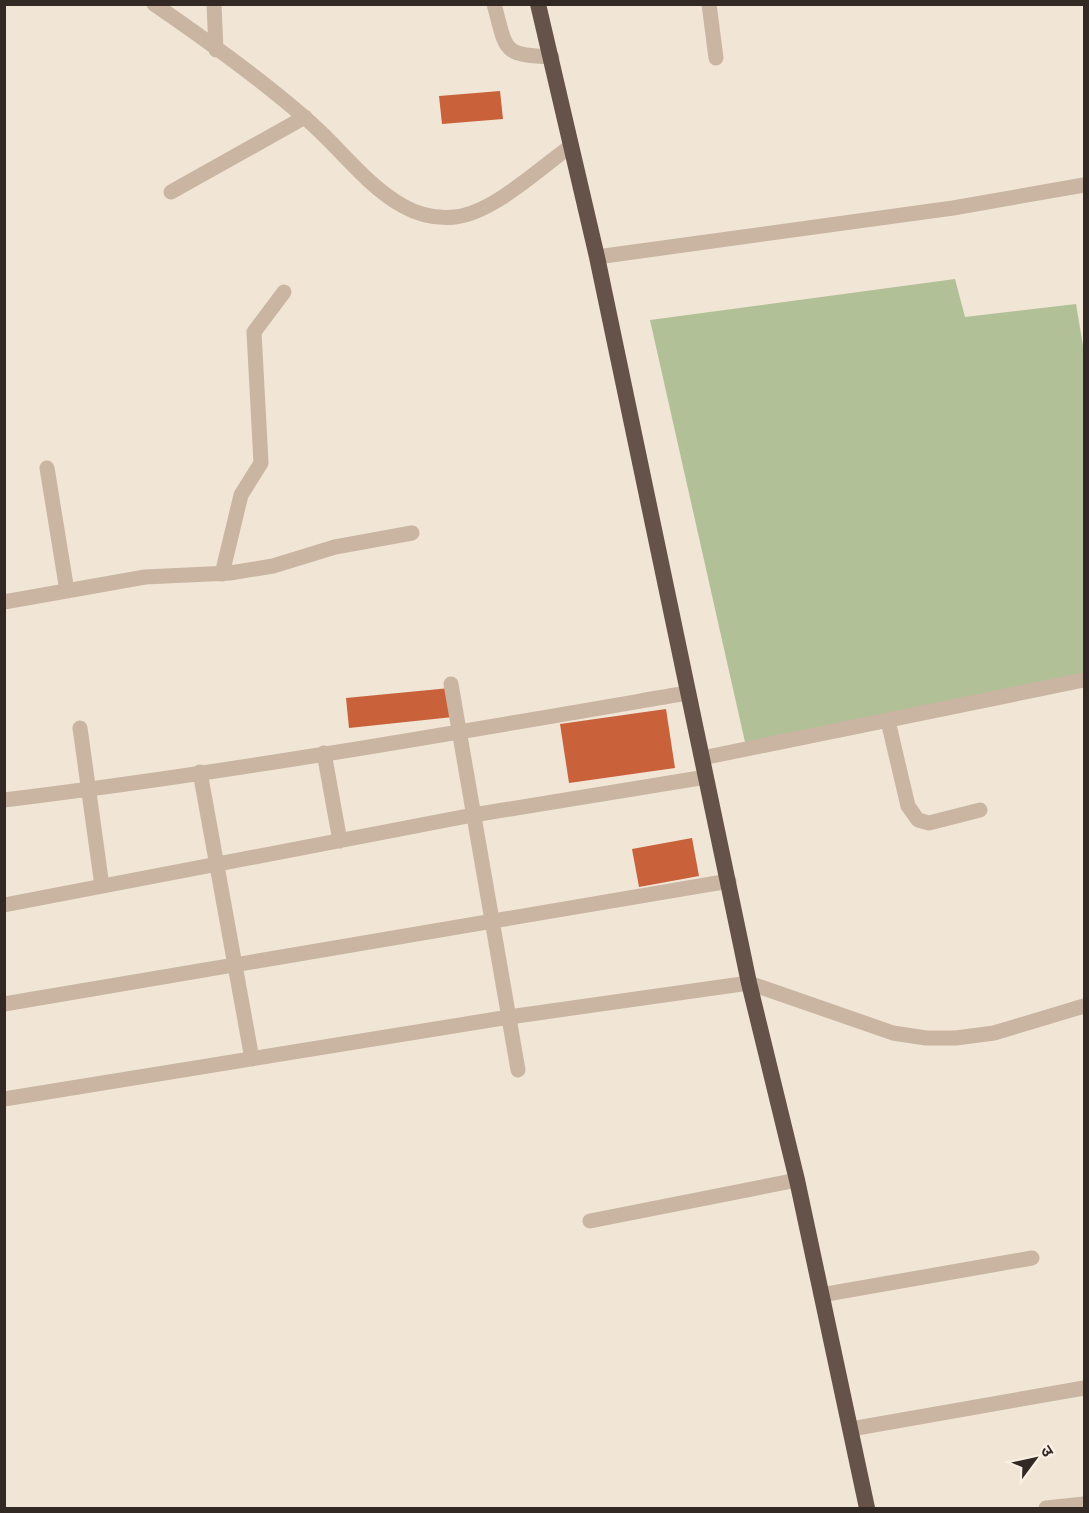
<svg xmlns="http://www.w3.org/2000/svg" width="1089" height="1513" font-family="Arial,'Noto Sans Devanagari',sans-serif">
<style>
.green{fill:#b1c096}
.building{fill:#c9613b}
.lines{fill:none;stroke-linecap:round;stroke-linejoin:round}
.minor{stroke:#c9b5a2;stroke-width:15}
.trunk{stroke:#655248;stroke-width:16}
</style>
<rect width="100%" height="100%" fill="#f1e5d6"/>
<!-- green -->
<path class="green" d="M955 279 965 317 1076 304 1084 352V673L747 751 650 320Z"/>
<!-- building -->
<path class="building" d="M500 91 503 119 442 124 439 96Z
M450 688 453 717 349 728 346 698Z
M666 709 675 768 569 783 560 724Z
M692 838 699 876 639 887 632 849Z"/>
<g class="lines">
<!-- minor -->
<path class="minor" d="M154 4C205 39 258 77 304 117 338 145 364 184 403 206 419 215 436 219 455 217 493 213 540 168 571 146
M214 4 216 50
M494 4C507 51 501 55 552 57
M709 4 716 58
M171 192 305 117
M597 257 953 208 1084 185
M47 468 67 591
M222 574 241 495 261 463 254 332 284 292
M4 602 145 577 230 573 273 566 335 547 412 533
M451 684 518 1070
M888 721 908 806 918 820 929 823 980 810
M80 728 102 886
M324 753 340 841
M702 758 1084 680
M200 772 252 1059
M4 800C233 772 460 732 687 693
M4 905 473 815 706 777
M4 1004 729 881
M4 1099 509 1017 749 983 893 1033 926 1038H956L994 1033 1084 1006
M590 1221 797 1180
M821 1295 1032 1258
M851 1429 1084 1388
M1046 1508 1084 1504"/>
<!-- trunk -->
<path class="trunk" d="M538 4 597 257 749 983 797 1180 867 1508"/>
</g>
<!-- border -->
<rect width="1089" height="1513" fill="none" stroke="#332924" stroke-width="12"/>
<!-- north arrow -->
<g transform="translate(1035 1459) rotate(57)" stroke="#f9efe2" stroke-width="4.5" paint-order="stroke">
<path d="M0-4.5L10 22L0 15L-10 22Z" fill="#332924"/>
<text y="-9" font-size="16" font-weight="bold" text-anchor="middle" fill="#332924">उ</text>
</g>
</svg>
